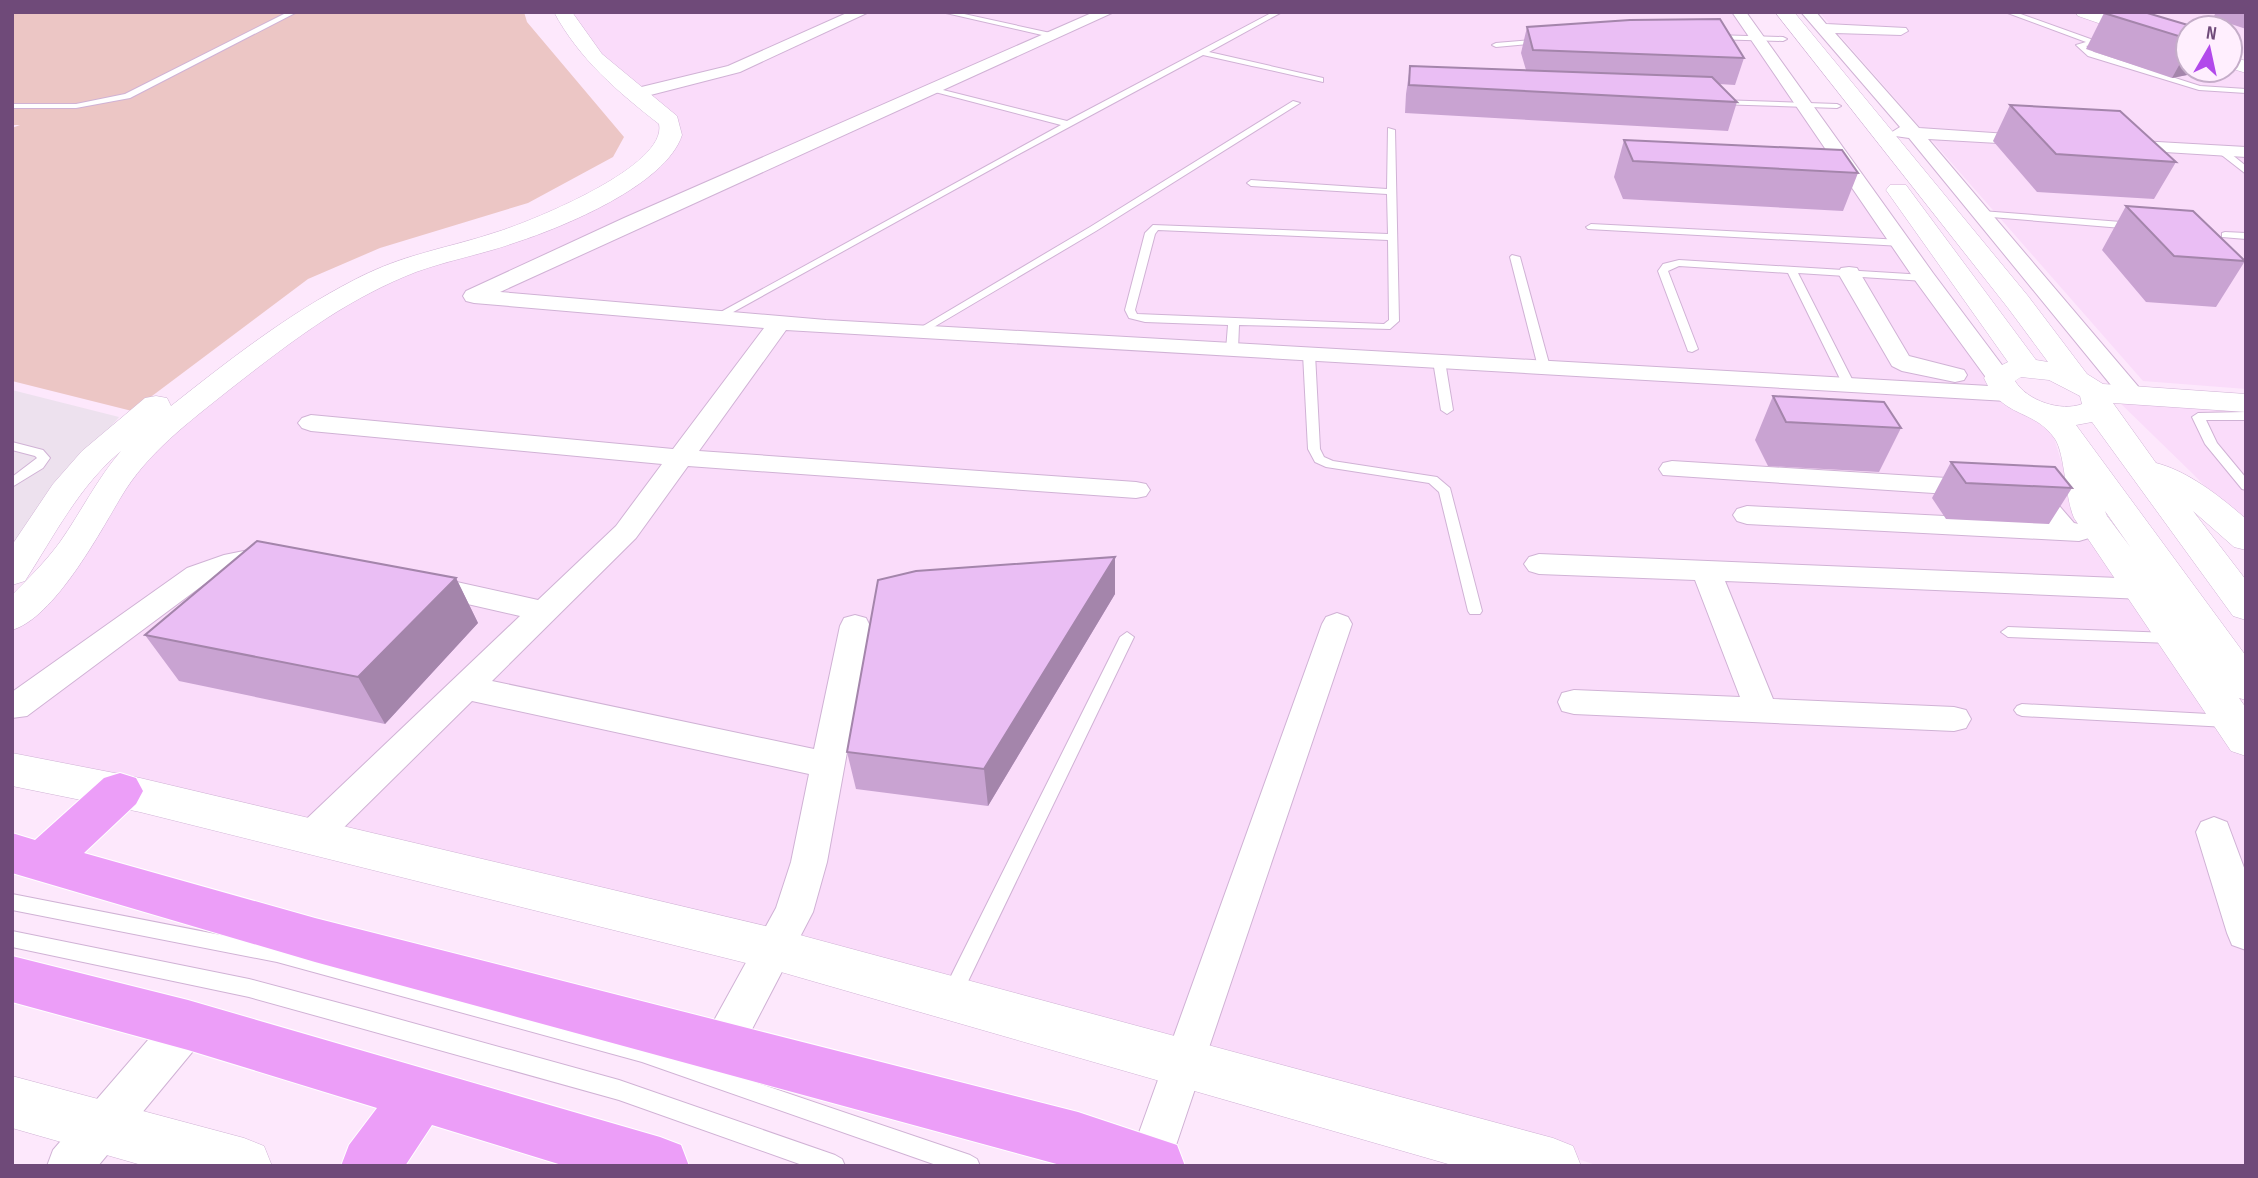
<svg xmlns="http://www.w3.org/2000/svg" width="2258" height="1178" font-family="'Sofia Sans Condensed',sans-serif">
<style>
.residential{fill:#fadcfa}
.industrial{fill:#ede1ee}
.green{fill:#ecc6c5}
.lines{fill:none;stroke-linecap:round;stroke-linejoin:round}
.service-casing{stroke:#d0b2d5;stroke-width:2}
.minor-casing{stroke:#d0b2d5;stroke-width:2}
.tertiary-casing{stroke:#d0b2d5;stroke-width:1}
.trunk-casing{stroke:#fff;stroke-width:2}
.service{fill:#fff;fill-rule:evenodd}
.minor{fill:#fff;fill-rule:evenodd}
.tertiary{fill:#fff;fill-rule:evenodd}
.trunk{fill:#ec9ef8;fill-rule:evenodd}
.wall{fill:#c9a3d2}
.shaded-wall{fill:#a485ab}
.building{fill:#eabef4;stroke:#a485ab;stroke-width:2}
</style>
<rect width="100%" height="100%" fill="#fde8fc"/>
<!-- residential -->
<path class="residential" d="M574 12H1735L1985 372 1986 387 2048 419 2074 502 2246 760V1166H1599L1554 1151 12 758V628L131 470 174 428 339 303 411 270 513 240 675 143 578 26Z
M1819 12H2074L2104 23 2188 70H2230V65L2246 70V389L2143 381Z
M2095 12H2246V54L2230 49V28H2188Z
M2117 400 2246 409V529L2194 475Z"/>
<!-- industrial -->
<path class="industrial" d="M12 390 119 417 68 478 12 558Z"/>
<!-- green -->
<path class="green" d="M12 12H524L527 22 624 137 613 157 528 203 380 248 308 279 132 411 12 381V128L20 125H12Z"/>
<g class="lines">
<defs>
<path id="service" d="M288 12H297L130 98 76 108H12V104H76L125 94Z
M955 12 1055 34 1059 36 1055 38 946 13Z
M1273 12H1282L1209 52 1323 78V82L1203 55 1019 154 717 321 713 322 708 319 1061 125 935 92V88L1067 121Z
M2005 12H2015L2096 41 2107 40 2111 42 2086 46 2094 52 2200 86 2246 89V93L2199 90 2088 56 2076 45 2086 42Z
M1714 35 1783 37 1787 39 1783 41 1711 39Z
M1543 39 1540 43 1496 47 1492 45 1496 43Z
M1719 100 1837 104 1841 106 1837 108 1716 104V100Z
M1293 101 1300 103 1096 231 922 334H914L913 332 1090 227Z
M1388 128 1395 130 1399 321 1390 329 1239 325 1238 350 1232 353 1226 350 1228 325 1145 322 1129 318 1125 310 1145 233 1153 225 1388 234 1387 194 1251 186 1247 183 1251 180 1387 189ZM1158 230 1388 240 1389 320 1384 324 1137 314 1135 310 1155 234Z
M2219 149H2225L2246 166V174L2219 153Z
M1982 211 2134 223 2139 226 2134 229 1979 216 1977 214Z
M1591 224 1902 240 1907 243 1902 246 1588 229 1586 227Z
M2225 232 2246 233V239L2222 237V233Z
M1512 255 1520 257 1550 367 1548 369 1544 370 1538 367 1510 257Z
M1679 260 1925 275 1930 278 1925 281 1798 273 1855 385 1849 388 1843 385 1788 273 1679 266 1668 271 1698 349 1692 352 1688 351 1658 271 1663 264Z
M1309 351 1315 354 1320 449 1324 457 1333 461 1437 477 1450 488 1482 611 1480 614H1470L1468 611 1439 492 1429 483 1326 467 1315 462 1308 449 1303 354Z
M1439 358 1445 361 1453 410 1447 414 1441 410 1433 361Z
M2246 412V420H2206L2217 443 2246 478V490L2242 489 2205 444 2192 417 2198 413Z
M12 442 43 450 50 458 43 468 12 487V477L37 458 35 456 12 450Z
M2008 627 2171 633 2178 638 2171 643 2008 637 2001 632Z
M1127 632 1134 637 959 1000 952 1003 945 1000 942 994 945 988 1120 637Z
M2022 704 2227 715 2233 717 2235 721 2233 725 2227 727 2022 716 2017 714 2014 710 2017 706Z
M12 894 277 946 642 1044 970 1155 977 1159 980 1166H939L642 1062 277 962 12 910Z
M12 931 249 979 369 1011 619 1080 835 1155 842 1159 845 1166H805L619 1100 249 997 12 947Z"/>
<path id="minor" d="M849 12H869L740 72 635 99 627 94 629 90 728 66Z
M1094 12H1114L500 292 826 320 2007 387 2016 389 2019 394 2016 399 2007 401 786 330 699 451 1136 482 1146 484 1150 490 1146 496 1136 498 688 466 636 538 492 681 814 749 840 626 844 618 855 615 866 618 870 626 827 862 813 912 736 1060 721 1066 706 1060 700 1046 776 908 791 862 809 774 472 701 324 847 311 852 298 847 293 837 298 827 520 616 415 592 410 585 415 578 425 575 538 600 616 526 662 464 311 431 302 428 298 423 302 418 311 415 673 449 764 328 474 303 466 301 463 296 466 291 624 218Z
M1732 12H1746L1933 273 2008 373 2011 378 2008 383 1999 385 1990 383 1917 283Z
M1801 12H1816L1826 24 1906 28 1908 31 1901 35 1835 33 1919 128 2039 136 2042 140 2033 145 1928 139 2142 391 2145 396 2142 401 2133 403 2124 401 1909 138 1895 136 1892 132 1900 127Z
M2122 140 2246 147V157L2116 149 2113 145 2116 141Z
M1849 267 1857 268 1860 273 1909 356 1964 370 1967 375 1964 380 1955 382 1902 371 1892 366 1838 273 1841 268Z
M1672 461 1979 480 1989 482 1993 488 1989 494 1979 496 1663 475 1659 469 1663 463Z
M2025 484 2049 494 2074 523 2089 526 2093 532 2089 538 2079 541 1747 524 1737 521 1733 515 1737 509 1747 506 2042 521C2033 510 2018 501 2011 492L2015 486Z
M263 547 283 549 287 556 283 563 239 570 207 582 27 716 12 718V692L187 568 224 555Z
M1539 554 2143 579 2154 582 2158 589 2154 596 2143 599 1725 581 1773 699 1954 707 1966 710 1971 719 1966 728 1954 731 1574 714 1562 711 1558 702 1562 693 1574 690 1740 697 1695 580 1539 574 1529 571 1524 564 1529 557Z
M1337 613 1348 617 1352 624 1170 1163 1169 1166H1127L1322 624 1326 617Z
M2214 817 2227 822 2246 873V950L2232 945 2227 933 2196 832 2201 822Z
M188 1006 203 1011 209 1025 203 1039 98 1166H47L53 1150 173 1011Z"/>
<path id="tertiary" d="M554 12H572L602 54 677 116 682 135C666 185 563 227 517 242 484 254 449 260 416 272 385 284 355 300 327 318 293 340 261 365 229 390 189 422 147 453 121 497 99 534 54 618 12 630V595C29 578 46 561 60 542 81 512 97 479 121 451 79 486 54 536 25 581L12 585V545L53 484 82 451 145 398 156 396 167 398 171 406C229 360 288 314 354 280 373 270 393 262 413 256 442 247 471 241 500 231 534 220 668 166 659 124 618 92 579 59 554 12Z
M1775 12H1794L2028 296 2087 374 2103 384 2246 394V412L2113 403 2156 463C2188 471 2221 497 2246 519V550L2234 547 2193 511 2246 580V620L2233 616 2092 422 2076 425 2246 656V700L2239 698 2246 708V756L2231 751 2074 518C2065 497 2065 454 2055 439 2034 408 2002 419 1984 378L1988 372 2008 362 1886 190 1890 185H1906L2036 360 2048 362 2008 308ZM2021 377 2049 380 2080 396 2082 404C2061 412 2027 401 2015 381ZM2105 511 2131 548 2107 516Z
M2075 12H2102L2188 42V54L2078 16Z
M2230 56 2246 61V73L2230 68Z
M12 753 140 778 774 928 1553 1138 1573 1146 1581 1166H1455L774 970 140 812 12 786Z
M12 1076 244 1138 264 1146 272 1166H145L12 1128Z"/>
<path id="trunk" d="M120 773 136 778 143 791 136 804 84 853 315 918 1078 1112 1177 1145 1185 1166H1064L315 962 12 873V833L35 840 104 778Z
M12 956 188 1000 660 1137 681 1145 689 1166H565L432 1125 405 1166H341L349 1145 377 1108 188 1050 12 1002Z"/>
</defs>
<!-- service casing -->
<use href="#service" class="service-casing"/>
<!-- minor casing -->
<use href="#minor" class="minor-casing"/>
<!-- tertiary casing -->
<use href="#tertiary" class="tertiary-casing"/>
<!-- trunk casing -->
<use href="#trunk" class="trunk-casing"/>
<!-- service -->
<use href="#service" class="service"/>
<!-- minor -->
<use href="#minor" class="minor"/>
<!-- tertiary -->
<use href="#tertiary" class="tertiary"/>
<!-- trunk -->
<use href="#trunk" class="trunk"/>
</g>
<!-- wall -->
<path class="wall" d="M2216 12H2246V29L2213 18Z
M2104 13 2188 28V70L2202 72 2172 78 2086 49Z
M1527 27 1744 58 1735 85 1719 84 1737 102 1728 131 1405 113 1406 94 1410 66 1526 70 1521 53Z
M2010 105 2176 162 2154 199 2037 192 1993 141Z
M1624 140 1858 173 1843 211 1623 199 1614 177Z
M2126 206 2245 261 2216 307 2146 302 2102 250Z
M1773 396 1901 428 1879 472 1768 466 1755 440Z
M1951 462 2072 488 2049 524 1946 519 1932 498Z
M1115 557V594L988 806 856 789 847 752Z
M456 578 478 623 385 724 179 681 145 635Z"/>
<!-- shaded-wall -->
<path class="shaded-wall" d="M2188 49V70H2203L2202 72 2172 78Z
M1115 557V594L988 806 984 769Z
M456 578 478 623 385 724 358 677Z"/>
<!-- building -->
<path class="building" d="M2108 12H2144L2198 28H2188V39L2104 13Z
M1720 19 1744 58 1533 50 1527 27 1630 20Z
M1410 66 1712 77 1737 102 1409 85Z
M2010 105 2120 111 2176 162 2056 154Z
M1624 140 1842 150 1858 173 1633 161Z
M2126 206 2193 211 2245 261 2174 256Z
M1773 396 1884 402 1901 428 1786 422Z
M1951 462 2055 467 2072 488 1966 483Z
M257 541 456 578 358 677 145 635Z
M1115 557 984 769 847 752 878 580 916 571Z"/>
<!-- border -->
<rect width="2258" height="1178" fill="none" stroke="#6f4a79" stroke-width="28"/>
<!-- north arrow -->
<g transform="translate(2209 49) rotate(9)"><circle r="33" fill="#ffeffe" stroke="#c5adc9" stroke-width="2"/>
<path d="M0-5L12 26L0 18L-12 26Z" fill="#b249eb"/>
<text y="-10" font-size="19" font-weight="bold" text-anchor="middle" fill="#6f4a79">N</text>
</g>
</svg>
